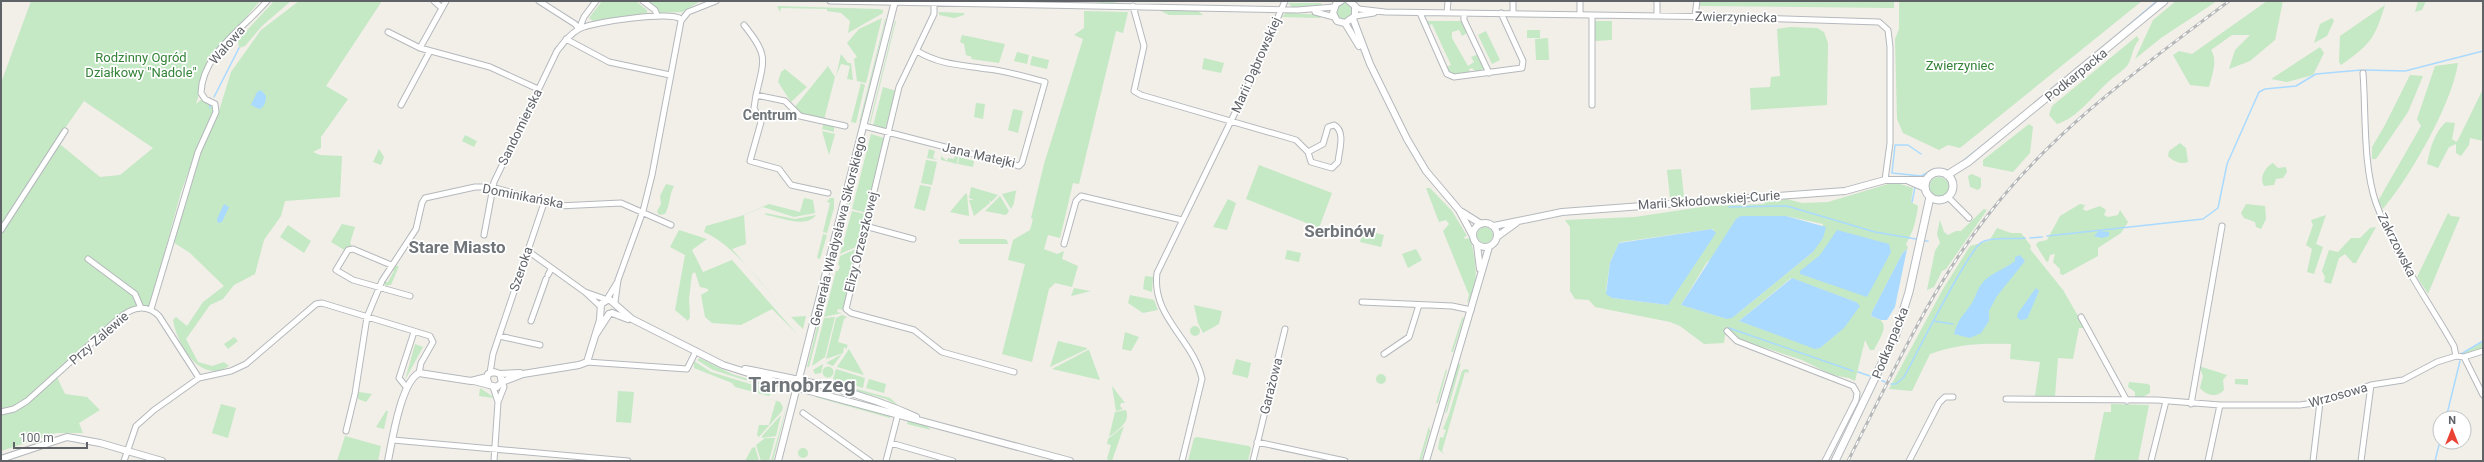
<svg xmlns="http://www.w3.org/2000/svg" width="2484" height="462" font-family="Roboto,sans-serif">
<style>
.green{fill:#c5e8c5;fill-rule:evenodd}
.water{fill:#aadaff}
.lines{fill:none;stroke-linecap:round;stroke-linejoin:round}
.stream{stroke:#aadaff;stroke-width:1.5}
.minor-casing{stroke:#b5b8bc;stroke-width:7}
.tertiary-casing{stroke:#b5b8bc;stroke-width:8}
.secondary-casing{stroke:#b6babf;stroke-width:9}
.minor{stroke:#fff;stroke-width:5}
.tertiary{stroke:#fff;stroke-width:6}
.secondary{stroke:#fff;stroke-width:7}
.rail-casing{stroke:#b6b7b8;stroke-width:3}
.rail{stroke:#fff;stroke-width:1.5;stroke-dasharray:4.5;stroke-linecap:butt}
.labels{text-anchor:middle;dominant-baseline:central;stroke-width:3.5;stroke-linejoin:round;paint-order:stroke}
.street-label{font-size:13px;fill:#5f6368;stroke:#fff}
.park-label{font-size:13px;fill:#348238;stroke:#fff}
.neighbourhood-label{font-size:14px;font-weight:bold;fill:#70757a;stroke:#fff}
.district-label{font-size:17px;font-weight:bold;fill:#70757a;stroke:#fff}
.town-label{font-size:21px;font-weight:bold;fill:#70757a;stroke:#fff}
</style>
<rect width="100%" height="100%" fill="#f1efe8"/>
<!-- green -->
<path class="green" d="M31 1H260L209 61 196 104 202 99 214 105V111L199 144 181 192 150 306 140 307 123 312 56 375 65 394 87 397 100 410 79 423 83 433H56L1 451V83ZM84 101 153 148 120 175 100 177 56 141Z
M274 1H291L262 26 245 46 239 48 238 40Z
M299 1H382L326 86 348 99 321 137V148L313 152 320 155 342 156 340 197 285 201 281 216 264 240 255 274 234 285 223 299 210 305 186 339 198 362 212 366 224 362 229 366C201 385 177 345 173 320L176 317 187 326 203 302 224 286 190 253 173 242 201 150 219 111 231 72 261 30Z
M602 1H636L647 10V13L593 21 589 18Z
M647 1H701L682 12 658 13 656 8Z
M1091 1H1127L1104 4Z
M1700 1H1894V8L1700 6Z
M1899 1H2142L1960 148 1948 145 1939 150 1903 133 1897 119 1895 39 1899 29Z
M2176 1H2217L2161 38 2135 59 2153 20Z
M2267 1H2283L2275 40 2250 61 2229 69 2235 50 2250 35H2232L2211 50C2218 60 2212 76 2209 87L2190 85 2173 55 2179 51 2192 54Z
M2418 1H2426L2422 10 2415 12Z
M1288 3H1321L1323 7H1292Z
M1336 11a8 8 0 1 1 16 0a8 8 0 1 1-16 0Z
M2385 5C2375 38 2370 45 2341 65L2339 62 2340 36Z
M777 6 879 9 883 10V13L848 33 850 21 841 13 827 11V9L781 8 780 12Z
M1159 10 1198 11 1203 15H1169Z
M1084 11 1128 12 1123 33 1116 31 1079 184 1073 183 1060 238 1048 235 1044 249 1057 254 1064 251 1062 259 1078 266 1072 287 1055 283 1049 289 1032 362 1002 354 1025 264 1008 260 1013 240 1030 230 1033 219 1031 218 1044 164 1083 39 1074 35 1084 28Z
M939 12 964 13V15L954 18 939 15Z
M1286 13 1323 15 1320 18 1281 17Z
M882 18 866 83 857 81 854 59 857 57 847 43 859 29Z
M886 18 861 120 859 123 885 19Z
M2332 18 2334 21 2327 36 2314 43 2320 24Z
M895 21H896L870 125V121Z
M1425 21H1462L1467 33 1462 36 1459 30 1452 32V38L1468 66 1474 62 1471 57 1479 54 1485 71 1476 72 1472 68 1469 69 1470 73C1459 74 1452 77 1446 67L1451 65 1432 24 1427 26Z
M1595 21H1612V40L1595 41 1594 105Z
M1790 27 1817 28 1824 32 1828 43 1827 105 1751 110 1750 88 1770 87 1771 77 1780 76 1777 29Z
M1527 30H1540V38H1527Z
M1486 31 1500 60 1492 64 1478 35Z
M962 35 1005 44 999 63 971 59 972 57 966 55 964 44 960 42Z
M2137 36 2139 40C2132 47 2132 61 2126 67 2120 73 2113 77 2107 83 2092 97 2077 118 2057 124L2049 115 2052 106Z
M1548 38 1549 60H1536L1535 39Z
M2320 47 2324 53 2313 75 2287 82 2271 79Z
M1017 52 1029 55 1027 64 1014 61Z
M841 54 848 63H851L853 80 847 79 850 66 841 64 836 76Z
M1032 56 1049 60 1047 69 1030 65Z
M1204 58 1224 63 1221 73 1202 69Z
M2458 63C2452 104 2410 177 2383 209L2378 201 2421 126 2417 119 2435 66Z
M828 66 835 77 824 120 801 115 794 108Z
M785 69 807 87 791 102 778 82 781 72Z
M2410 75 2423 76 2408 112 2376 159H2372V147L2385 125Z
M861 83 865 85 856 123 851 122Z
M883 87 896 91 885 129 873 126Z
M2483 89V141L2470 138 2469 145 2461 156 2456 153V144L2449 147 2438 168 2427 164C2430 149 2434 133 2446 122L2455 123 2452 139 2456 142 2458 140Z
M976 103 985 104 983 119 974 117Z
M1013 109 1023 111 1018 133 1008 130Z
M824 123 834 125V132L822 129Z
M2029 124 2033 127 2030 153 2013 172 1983 166V160Z
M822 131 835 134 829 155Z
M871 134 884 138 866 213 852 209Z
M465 135 477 141 474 147 462 141Z
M2180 143 2186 148 2188 162C2181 165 2173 161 2168 156L2169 151Z
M379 149 384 157 381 165 373 162Z
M929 149 935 151 933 158 938 160 927 158Z
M941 156 947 161 948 158 954 159 955 156 958 157 957 164 941 160Z
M959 157 974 161 973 167 958 164Z
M926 160H927L937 162 932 185 921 183Z
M2273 163 2278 168 2286 167 2287 172 2283 178 2276 179 2274 185 2264 186C2259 178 2265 167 2273 163Z
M1259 165 1332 193 1319 228 1246 199Z
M1681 169 1684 197 1670 198 1667 170Z
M1972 174 1981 178V187L1978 190 1970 187 1968 176Z
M1929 187a10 10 0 1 1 20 0a10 10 0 1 1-20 0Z
M855 178H857L839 246 840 239Z
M666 184 674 186C669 195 670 206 665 214L659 215 657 211 661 204 660 196Z
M1888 184H1900L1913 188 1911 202 1918 206C1916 221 1913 232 1906 244L1908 248 1902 254 1872 312 1871 316C1874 318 1877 318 1880 320 1890 326 1877 343 1874 350H1870L1865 340 1855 381 1849 378 1832 375 1802 360 1725 335 1724 343 1704 344 1680 326 1670 322 1595 307 1589 300 1575 299 1570 291V227L1565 220 1635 217 1708 206 1764 204 1765 201 1787 199 1802 203 1828 202ZM1786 216 1823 224 1813 252 1737 314 1727 319 1681 305 1707 262ZM1712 229H1714L1668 305 1612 298 1606 290 1610 263 1619 243 1621 242ZM1791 278 1856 302 1838 333 1820 348 1739 321Z
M920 185 931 187 925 211 914 208Z
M971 187 998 195 991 202 989 200 990 203 974 216 969 200H974L969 198Z
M1426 188H1430L1452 211 1467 236 1464 237 1465 239 1470 238C1475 254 1481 289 1467 303L1469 295 1443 231 1449 224 1446 220 1439 222Z
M1018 190 1016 191 1014 203 1011 209 1002 194Z
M967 194 969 216 950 212 966 193Z
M1000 196 1009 211 1006 215 985 211Z
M804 198 813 200 815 213 794 217 763 207 744 215 746 244 732 249 791 317 806 316 803 329C774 302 738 246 704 232L706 226 741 216 769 204 800 212Z
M830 198H834V208L827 233 823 232 830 203 827 202Z
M1228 199 1236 203 1227 230 1213 227Z
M2080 204 2085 205 2083 209 2086 211 2100 206 2106 210 2104 215 2108 217 2118 215 2120 210 2128 222 2121 233 2098 248V256L2063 275 2060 274V269L2053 262 2055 254 2050 255 2048 262 2046 261 2036 245 2038 242 2047 240 2060 216Z
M2246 204 2265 206 2266 219 2261 229 2256 227 2255 222 2244 218 2241 213Z
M1984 209 1987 210 1946 269 1942 271 1934 287 1927 290 1935 251 1940 243 1937 234 1940 220 1944 232 1948 235 1956 231H1961Z
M852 211 865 214 858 246 840 254Z
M765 213 795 219 816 215C806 229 780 217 766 215Z
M2448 213 2451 216 2460 217 2428 294 2417 277Z
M2326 215 2316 244 2323 247 2314 274 2307 272 2312 249 2306 245 2313 225 2311 220Z
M342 224 355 227 350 243 352 246 346 251 331 242Z
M288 225 311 241 304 253 280 237Z
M2376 227 2356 263H2353L2345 254 2339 258 2331 284 2324 282 2325 277 2322 271 2329 250 2338 252 2351 238H2360L2370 228Z
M1477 235a8 8 0 1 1 16 0a8 8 0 1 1-16 0Z
M1997 228 2011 233H2021L2031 246 2030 249 2063 290 2085 328H2079L2073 359 2058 358 2055 396H2035L2040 362 2010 359 2011 344C1983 343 1957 344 1930 354L1912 391 1889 389 1943 289 1970 246 1989 241Z
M679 230 707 239 692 250 703 272 732 260 797 334 772 309 741 325 712 323 705 317 701 295 708 291V289L700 287 695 272 692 274 689 299 690 317 688 321 675 310 685 255 670 247Z
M1364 230 1384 235 1381 247 1360 242Z
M823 234 827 235 820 259 817 258Z
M960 239H1004L1007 240 1008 244H960L958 241Z
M858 248 843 310 838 309 837 312 842 313 824 317 836 271H838L840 266 838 265 840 256Z
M1416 249 1422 260 1408 268 1402 254Z
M1287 250 1301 253 1299 262 1285 259Z
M394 266H399L391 285H388L386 287 383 282H388L394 271 391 270Z
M1145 276 1153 277 1152 292 1143 289Z
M830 285 809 367H807L825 295Z
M1074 288 1090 291H1091L1071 296Z
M1130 295 1154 300 1158 310 1143 313 1128 303Z
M1194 305 1222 311 1219 324 1203 333 1198 323Z
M842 315 847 317 844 319 838 342 848 345 846 349 844 347 843 353 826 359 836 318Z
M835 317 825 357 812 366 824 318Z
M1464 317 1453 352H1451L1462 318Z
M1190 331a5 5 0 1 1 10 0a5 5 0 1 1-10 0Z
M1125 332 1139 337 1131 351 1122 349Z
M234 337 238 341 228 349 224 344Z
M1058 341 1087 348V349L1050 367Z
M2483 342V349L2464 355 2463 353Z
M415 344 423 347 405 380Z
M849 349 864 375 837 367Z
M1089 350 1100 380 1052 369 1088 350Z
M842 354 833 366 826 363Z
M700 358 732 374 777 388V390L713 370 697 360Z
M1236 359 1251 363 1248 378 1232 374Z
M694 361 711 372 773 391 769 396 735 387 732 383 694 368Z
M1461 363 1447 412 1445 414 1457 366Z
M823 364 821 373 815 374 813 370Z
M2199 366 2227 375 2223 380 2224 390C2217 398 2207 396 2200 388L2203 376Z
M822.5 372a5.5 5.5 0 1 1 11 0a5.5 5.5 0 1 1-11 0Z
M836 369 865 378 863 388 833 379Z
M1465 369 1469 370 1468 373 1465 372 1442 451 1444 454 1438 449 1440 437 1443 438 1446 430 1443 429 1449 414 1462 371Z
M1447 370 1438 403H1436L1446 369Z
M1376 379a5 5 0 1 1 10 0a5 5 0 1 1-10 0Z
M820 379 890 398 900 407 886 399 819 381Z
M869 379 886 384 884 393 866 388Z
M2235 379H2248V385L2235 384Z
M2129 382 2148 384 2150 386V393L2141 398 2135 397V392L2128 387Z
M1112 386 1125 403H1121L1120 406 1123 409 1116 411Z
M480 388 492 396 493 398 479 396Z
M618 391 634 392 631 423 616 422Z
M358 392H359L372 394 366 402 358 399Z
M816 396 891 416 890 418 815 397Z
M768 398 780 402 783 407 782 411 759 437 757 435 759 425H769L776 401Z
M788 401 773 461H771Z
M221 404 236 408 228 438 212 433Z
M2111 404 2149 405 2138 461H2094L2104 412H2111Z
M1126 410C1131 423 1117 430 1109 437L1115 412Z
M386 411H388L384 429 376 427Z
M781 415 776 436 762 438V436Z
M908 420 926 425 931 430 907 424Z
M1124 426 1112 461 1107 459 1111 445 1107 444 1108 439Z
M1429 426 1430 431 1421 461H1419Z
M345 436 381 446 378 461H337Z
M1197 437 1249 446 1251 448 1248 461H1188L1194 438Z
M765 438H775L769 461H761L756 445Z
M755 447 759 461H745L752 448Z
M798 453a5 5 0 1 1 10 0a5 5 0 1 1-10 0Z"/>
<!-- water -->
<path class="water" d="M261 90 266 96C266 102 264 108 259 109L251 105 257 92Z
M224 204 229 207 222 222 218 223 217 219Z
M1786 216 1826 227 1823 238 1813 252 1732 318 1727 319 1681 305 1736 219 1741 216Z
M1712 229 1716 233 1668 305 1612 298 1606 294 1610 263 1619 243Z
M1837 230 1889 244 1891 252 1867 297 1800 274V271L1820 255Z
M2099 231 2109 232V236L2102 238 2094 236Z
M1907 249 1895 307 1887 320H1881L1871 316 1872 312 1902 254Z
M2020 255 2025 261 1997 296 1989 311V321L1981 333 1970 338 1954 334C1960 315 1962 318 1972 303 1977 294 1978 286 1986 279 1995 272 2006 268 2015 261V257Z
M1792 278 1856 302 1860 306 1844 328 1820 348 1815 349 1739 321Z
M2036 288 2039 291 2027 319 2020 320 2017 317 2018 313Z"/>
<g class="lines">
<!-- stream -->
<path class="stream" d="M2110 41 2157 1
M2365 70 2405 71 2483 51
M214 97 239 48
M210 105V108
M1921 154 1908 145H1895L1892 173 1921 176 1935 169 1949 170
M1959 164 2002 130
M1912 202 1915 187
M1729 207 1787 206 1875 232 1916 239
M2047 236 2203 219 2218 208 2227 164 2259 92 2265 89 2296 86 2316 74 2361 70
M2030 238 2042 237
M1925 241H1928
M1934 321 1953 324
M1729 328 1853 371
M2461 354 2483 341
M1858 372 1873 377
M1881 380 1885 382
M1891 384H1896L1904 377C1915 357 1969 248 1982 242 1994 236 2012 240 2025 238
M2446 418 2460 361
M2435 461 2440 441"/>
<defs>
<path id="minor" d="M434 1 442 8
M539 1 575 24 579 29
M643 1 655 10 657 15
M830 1 1298 10 1334 7
M1513 1V13
M934 4V14L899 87 846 309 851 313 914 330 942 352 1014 372
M1133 6 1144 46 1134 91 1141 95 1296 140 1308 152 1311 162 1332 168 1338 162C1339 151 1346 131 1334 125L1328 127 1323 144 1308 152
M1355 6 1359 9 1385 12 1728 17 1879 22 1888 30 1890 47V143L1885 180
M1315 12 1334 17
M1420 13 1447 74 1454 77 1522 68 1523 61 1501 13
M1447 13 1448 1
M1464 13V20L1489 73
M1580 15V1
M1355 16 1374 13
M1657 16V1
M1695 16 1697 1
M744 25C768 55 765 58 756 95
M579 29 584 17 596 1
M388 32 420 48 490 67 538 89
M566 39 609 62 670 75
M420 48 446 1
M2363 73C2366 113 2363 166 2376 203 2393 250 2422 292 2447 334L2454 346 2456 356 2464 357 2483 395
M401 105 430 51
M1592 105V15
M864 126 1019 166 1022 163 1045 82C1026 77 1007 71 988 69 962 65 940 65 917 51
M828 193 791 185 779 169 750 161 761 122 754 108 756 95 785 101 800 116 845 126
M1948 197 1969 218
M865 226 913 239
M1 230 65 131
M484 235 494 182 557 51C564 42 570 34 579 29 592 22 669 11 681 19
M1064 244 1076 201 1081 196 1182 220
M528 251 585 292 605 299
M88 259 135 294 141 308
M391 265 353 249 348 250 336 270 353 280 410 296
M548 275 551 269
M585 292 600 306
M607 299 618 281
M615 302 618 280 643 211 652 175 681 21 688 12 716 1
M1362 302 1452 306 1471 310
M151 309 198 152 216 112 215 104 205 99 201 93C202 54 244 28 267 1
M2081 317 2127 401
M531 321 546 279
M1727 331 1737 341 1853 386 1857 393 1856 400 1825 461
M499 336 540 345
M1384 354 1409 337 1419 305
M2464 357 2483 351
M587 362 687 369 696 351
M490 373 493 354 544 203
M493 387 498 402
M407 388 399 378 414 332
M2006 399 2157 400 2220 405H2300L2320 402 2371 385 2403 380 2437 362 2456 356
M2191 404 2222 226
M1 412 14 409 27 401 117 320C129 309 145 302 159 316L199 378
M803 413 870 461
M346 431 355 394 367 317 382 281 416 229 422 203 425 198 475 187H492L558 206 621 203 671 225
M393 440 628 461
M1257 442 1345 461
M891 443 953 461
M124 461 136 426 154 410 199 378 231 371 246 364 316 304 322 303 430 336 433 342 421 363 419 373
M494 461 498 402 504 387 502 382
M886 461 898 414
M1182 461 1202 379C1194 340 1151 317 1157 273L1246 90 1285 1
M1253 461 1285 329
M1909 461 1939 403 1945 397H1953
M2151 461 2166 401
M2208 461 2220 405
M2313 461 2320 402
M2361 461 2371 385"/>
<path id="tertiary" d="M1341 1 1336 4 1333 13 1337 21 1345 23 1355 16V6L1349 1
M1353 19 1370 64 1407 139 1426 171 1459 210 1473 236
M1345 23 1359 46
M1909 181 1925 188
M1462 212 1481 224
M1473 235a12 12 0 1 1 24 0a12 12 0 1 1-24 0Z
M1494 226 1562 212 1845 191 1885 180H1926
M1498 236 1516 223
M1477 245 1480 269
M612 313 628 319
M596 334 609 314
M745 369C803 380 862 392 916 417
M500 374 520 373
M474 381 497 387 502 382 500 374 494 372 488 374 487 379 489 385
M502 382 523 374 579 365 587 362 600 320 601 304 609 299 632 319 723 365 780 383 1070 461
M1 459 67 437 100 443 162 461
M388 461C392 441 401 382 419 373L471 381 487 377
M778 461 895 1
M1426 461 1489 247"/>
<path id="secondary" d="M1925 186a14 14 0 1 1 28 0a14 14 0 1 1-28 0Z
M1947 175 1968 162 2164 1
M1835 461 1896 334 1909 292 1930 197"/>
</defs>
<!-- minor casing -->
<use href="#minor" class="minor-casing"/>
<!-- tertiary casing -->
<use href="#tertiary" class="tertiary-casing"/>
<!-- secondary casing -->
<use href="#secondary" class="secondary-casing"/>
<!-- minor -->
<use href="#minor" class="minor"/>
<!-- tertiary -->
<use href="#tertiary" class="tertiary"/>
<!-- secondary -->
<use href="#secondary" class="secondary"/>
<defs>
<path id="rail" d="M1848 461C1891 377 1930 289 1988 215 2055 128 2143 66 2229 1"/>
</defs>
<!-- rail casing -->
<use href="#rail" class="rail-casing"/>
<!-- rail -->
<use href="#rail" class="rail"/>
</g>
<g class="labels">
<!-- street labels -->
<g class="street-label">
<text transform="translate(1736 17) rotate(1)">Zwierzyniecka</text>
<text transform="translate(227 45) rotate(-49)">Wałowa</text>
<text transform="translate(1256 65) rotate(-66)">Marii Dąbrowskiej</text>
<text transform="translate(2076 75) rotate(-39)">Podkarpacka</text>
<text transform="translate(520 127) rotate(-64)">Sandomierska</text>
<text transform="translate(979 155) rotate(13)">Jana Matejki</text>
<text transform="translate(523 196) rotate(11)">Dominikańska</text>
<text transform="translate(1709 200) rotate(-4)">Marii Skłodowskiej-Curie</text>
<text transform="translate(838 231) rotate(-76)">Generała Władysława Sikorskiego</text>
<text transform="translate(861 242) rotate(-76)">Elizy Orzeszkowej</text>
<text transform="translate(2397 245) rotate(63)">Zakrzowska</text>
<text transform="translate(521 269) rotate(-71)">Szeroka</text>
<text transform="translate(99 338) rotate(-41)">Przy Zalewie</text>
<text transform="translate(1890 343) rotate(-68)">Podkarpacka</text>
<text transform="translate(1271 386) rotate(-76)">Garażowa</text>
<text transform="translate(2338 395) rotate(-16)">Wrzosowa</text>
</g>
<!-- park labels -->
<g class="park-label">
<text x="141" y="57">Rodzinny Ogród<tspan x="141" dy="15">Działkowy "Nadole"</tspan></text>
<text x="1960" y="65">Zwierzyniec</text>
</g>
<!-- neighbourhood labels -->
<g class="neighbourhood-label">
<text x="770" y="115">Centrum</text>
</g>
<!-- district labels -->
<g class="district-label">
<text x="1340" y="231">Serbinów</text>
<text x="457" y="247">Stare Miasto</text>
</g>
<!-- town labels -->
<g class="town-label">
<text x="802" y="385">Tarnobrzeg</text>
</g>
</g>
<!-- border -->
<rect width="2484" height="462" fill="none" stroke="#5f6368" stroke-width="4"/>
<!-- north arrow -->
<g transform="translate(2452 430)"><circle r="19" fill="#ffffff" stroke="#bfc1c3"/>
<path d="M0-3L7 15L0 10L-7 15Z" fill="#ea4335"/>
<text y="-6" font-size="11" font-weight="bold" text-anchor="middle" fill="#5f6368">N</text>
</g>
<!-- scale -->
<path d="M14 442v6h73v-6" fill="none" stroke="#5f6368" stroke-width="2"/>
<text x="20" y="442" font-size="12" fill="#5f6368" stroke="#ffffff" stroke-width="3" paint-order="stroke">100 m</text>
</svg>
